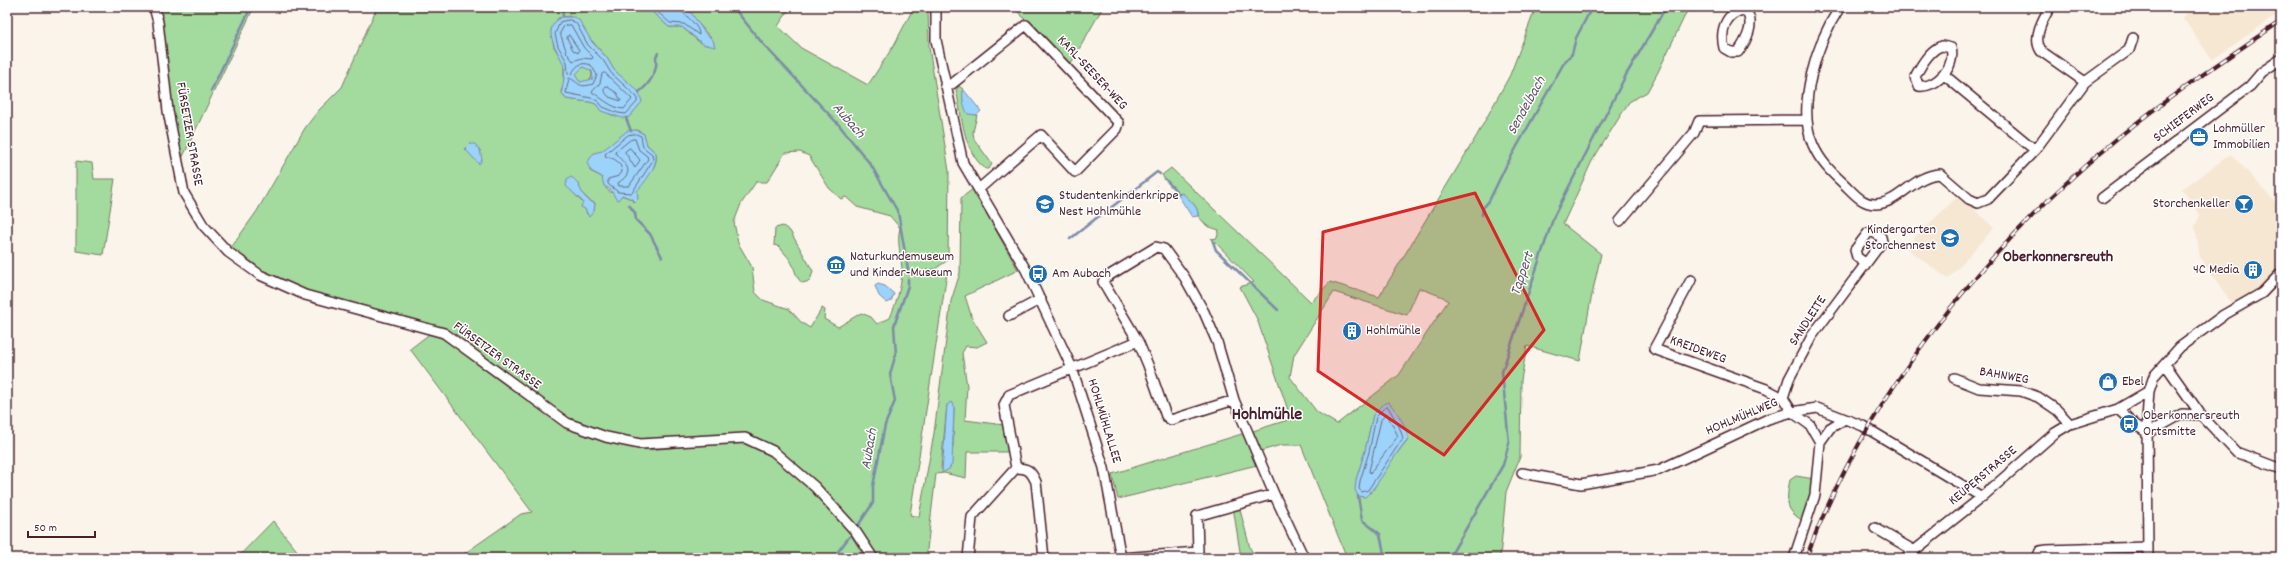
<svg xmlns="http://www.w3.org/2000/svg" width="2288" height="565" font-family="Dekko,sans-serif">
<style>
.built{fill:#f6e7d3}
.green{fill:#a3da9d;stroke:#767c64;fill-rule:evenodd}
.water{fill:#9cd3fb;stroke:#7b8ba8;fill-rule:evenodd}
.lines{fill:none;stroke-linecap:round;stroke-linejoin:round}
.shore{stroke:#6b677e;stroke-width:1}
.stream{stroke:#7b8ba8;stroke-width:2.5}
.street-casing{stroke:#4a1f2b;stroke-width:12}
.street{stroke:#fff;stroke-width:9}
.rail-casing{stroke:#4a1f2b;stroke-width:4}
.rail{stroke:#fff;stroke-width:2.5;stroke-dasharray:8;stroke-linecap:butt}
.marked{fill:#d62828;fill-opacity:0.2;stroke:#d62828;stroke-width:3;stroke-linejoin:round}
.labels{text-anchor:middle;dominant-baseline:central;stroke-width:3;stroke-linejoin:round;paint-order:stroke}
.street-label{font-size:14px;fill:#4a1f2b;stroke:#fff}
.poi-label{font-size:14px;fill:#4a1f2b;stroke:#fff;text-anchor:start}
.water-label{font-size:15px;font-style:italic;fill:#635569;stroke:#fff}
.quarter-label{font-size:16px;font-weight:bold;fill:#4a1f2b;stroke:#fff}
.district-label{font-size:18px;font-weight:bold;fill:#4a1f2b;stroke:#fff}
</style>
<rect width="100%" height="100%" fill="#fbf4eb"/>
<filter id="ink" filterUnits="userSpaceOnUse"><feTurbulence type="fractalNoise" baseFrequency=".025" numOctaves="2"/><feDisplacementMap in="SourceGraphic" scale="8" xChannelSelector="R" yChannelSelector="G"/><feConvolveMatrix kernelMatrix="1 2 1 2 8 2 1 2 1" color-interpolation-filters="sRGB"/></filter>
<g filter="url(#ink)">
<!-- built -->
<path class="built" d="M2192 7H2281V12L2212 60 2183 18Z
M2231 154 2281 208V288L2279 284 2269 281 2233 305 2200 258 2195 226 2200 215 2182 189Z
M1959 195 1994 228 1948 279 1905 247Z"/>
<!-- green -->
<path class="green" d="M161 7H254L179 165 158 22 163 20Z
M377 7H647L669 27H682L698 41 708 46 713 40C702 29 694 16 682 7H791L778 26 801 48 868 85 894 45 914 7H928L929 47 949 171 948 260 935 269 919 271 947 273 910 515 919 517 934 433 951 301 960 273 961 198 973 189 1018 270 965 296 972 318 987 342 977 347 966 346 962 353 967 386 965 420 1004 425 1008 452H967L966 478 944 473 936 474 926 558H878L860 529 856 532 773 451 745 438 640 444 567 423 444 333 305 295 228 252 257 211 305 128 318 111 342 87ZM570 16 607 58 614 70 634 89 639 105 629 117 612 115 600 109 596 104 590 102 566 99 561 91 564 85V63L554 47 551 30 558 18ZM637 130 644 134 647 145 656 153C659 171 641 177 636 192 635 195 635 199 634 202 628 193 609 197 605 186 604 183 604 180 602 177L590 171 594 154C611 151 618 132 637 130ZM800 152 809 156 829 188 841 199 846 197 857 207 890 216 900 228C896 242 902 257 902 272 901 289 896 303 890 318L877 324 871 317 861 313 838 327 824 319 825 310 822 308 810 328 802 323 789 309 763 300 755 292 752 267 738 243 734 222 741 204 756 182H767L785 153ZM579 184C579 192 588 201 595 203L594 211 587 214 583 203 570 189ZM947 405 954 407 953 446 946 470 944 472 941 468Z
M1013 7H1103L1070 65Z
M1536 7H1689L1658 72 1647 92 1629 102 1592 161 1563 224 1601 254 1590 304 1580 361 1527 346 1521 380 1520 457 1506 492 1500 558H1347L1301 445H1281L1261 451 1253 431 1291 419 1257 319 1240 287 1254 282 1212 239 1217 238 1219 230 1207 226 1198 216C1199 205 1187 198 1179 194 1173 190 1166 180 1162 175L1171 168 1311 302 1330 282 1379 297 1476 137 1510 75ZM1419 288 1443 297 1448 301 1399 375 1337 424 1317 412 1290 377 1294 355 1334 292 1407 315ZM1373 415 1408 439 1388 465 1371 493 1356 480 1365 451Z
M576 75a8 8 0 1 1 16 0a8 8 0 1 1-16 0Z
M959 86 963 89V100L971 113 977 115 973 132 974 139 992 164 989 169H986C963 153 962 115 956 90Z
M76 161 92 163 94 179H115L103 255 76 251Z
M783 226 790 231 813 271 810 281 802 283C795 277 795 267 790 260 787 255 783 253 780 247L774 245 775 228Z
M432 332 502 378 566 426 648 450 744 441 771 453 812 490 849 532 865 558H458L521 514 532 512 410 349Z
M1245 433 1257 465 1118 499 1112 474Z
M1796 476 1814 479 1813 491 1803 521C1799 518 1795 516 1792 512 1785 505 1788 489 1790 480Z
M1239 506 1250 548 1256 558H1241L1233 507Z
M273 521 303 558H237Z"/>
<!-- water -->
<path class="water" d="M647 7H682L692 14 705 33 713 40 715 47 703 44 682 27H669Z
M562 17H574L579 20 592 42 607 58 614 70 639 92 642 102 629 117 622 118 601 111 596 104 590 102 566 99 562 93C562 85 567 71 563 63 557 49 540 28 562 17ZM583 67 592 71 593 79 580 82 575 75Z
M963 89 981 111 977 115 968 114C963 107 962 97 963 89Z
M636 130 644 134 647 145 656 153C658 166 645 182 637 191L638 199 635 202 632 199 622 195 618 200 616 199 611 190 604 186 602 177 591 171 587 163 594 153 602 151 627 131Z
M470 144H475L480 150 482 160 479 164 465 149Z
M571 177C582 182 579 199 595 203L594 211 589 217 585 209 581 207 583 202 566 186 567 180Z
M1182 193C1189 199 1199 207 1198 216L1192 217 1178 195Z
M878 284 885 286 894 294 891 301 887 303 879 296 875 286Z
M951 402 953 403 954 407 952 464 949 469 942 473 947 405Z
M1388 402C1397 411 1407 427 1408 439 1394 454 1378 487 1365 497L1358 496 1355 490 1356 480 1365 451 1373 415 1381 406Z"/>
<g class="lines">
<!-- shore -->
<path class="shore" d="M652 7 670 23 684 24 699 35C700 27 687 16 681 11L680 7
M570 20 576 23 588 45 603 60 611 73 637 97V102L626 114 618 113 603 107 598 101 591 98 566 93 569 78C580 82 577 89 593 84L597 75 591 65C580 61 576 66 571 75L568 74 567 62 558 46 555 34 560 22Z
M571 25 584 48 593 57 592 59 582 58 573 61 567 53 560 33 564 26Z
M569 35 579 50 578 53 573 50 567 38Z
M605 73 632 99 624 109C611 108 602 98 592 92L600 83 602 74Z
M606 86 617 93 621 101 609 97 604 91Z
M636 134 641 136 643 147 652 154 653 160 632 193 618 192 608 184V179L619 176 622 172C621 162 615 158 606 157L605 154 628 135Z
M635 139 639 150 647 156 648 159 629 186H619L618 183C639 169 621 163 615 152L630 140Z
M630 148 640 160 635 168 625 152Z
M1388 407 1399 426 1403 438 1368 490 1362 492 1359 489 1360 481 1369 452 1376 417 1383 409Z
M1387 414 1398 436 1370 473 1369 471 1381 420Z"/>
<!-- stream -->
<path class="stream" d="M562 7 563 16
M733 7 763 44 839 125 871 165 898 212 908 270
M211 91 251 7
M639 92C650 84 658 71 656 57L658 53
M626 118 631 131
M1165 179 1179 194
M629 205 635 213 636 220 650 234 662 257
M1104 213 1157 172 1160 174
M1482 215 1483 208 1489 201 1506 166 1565 61 1572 54 1576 38 1592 7
M1070 239 1099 216
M1212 239 1216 250 1278 310
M1358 496 1362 520 1380 534 1385 558
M857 527 873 503V486L885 425 895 401 890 374 896 354 894 326 908 286V279
M833 558 850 536
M1449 558 1503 465 1509 443 1502 372 1554 216 1626 75 1666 7"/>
<defs>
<path id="street" d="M154 7 158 22 168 111 184 193 203 225 228 252 260 275 305 295 444 333 567 423 606 437 640 444 745 438 773 451 815 487 856 532 873 558
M936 7V40L963 163 1026 270 1072 368 1104 468 1121 558
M1840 7C1817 42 1796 106 1813 145 1820 161 1831 172 1843 183 1853 192 1861 204 1875 204 1899 204 1913 175 1940 174L1969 199 1978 203 1988 199 2035 150 2085 82 2041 51C2032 38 2043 19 2050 7
M1745 10C1756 22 1747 40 1738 52H1731L1724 48C1720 31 1725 12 1745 10Z
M1942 46 1951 48C1956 66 1937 88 1919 86L1915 77C1920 67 1930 49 1942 46Z
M1943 74 2035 150
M2085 82 2129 50 2133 38
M945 85 952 84 1026 25 1119 123 1117 129 1075 172 1041 135 980 188
M2102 198 2250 86 2262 72 2281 59
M1620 221 1694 133 1699 121 1807 120
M1691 280 1654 349 1766 389 1783 398
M1009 316 1041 299
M1138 341 1103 282 1105 278 1156 247 1164 249 1185 278 1204 312 1217 342 1234 400
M2165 364 2201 415
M1954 378 1979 388 2021 391 2038 397 2057 410 2070 424
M1783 398 1789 379 1812 336 1882 242 1881 237 1873 232 1868 233 1855 250 1857 257 1865 263
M1783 398 1792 412 1810 425 1820 442
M2118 409 2134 424 2148 433
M2148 433 2182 414 2201 415 2236 452 2281 469
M1016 468C1028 468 1031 471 1036 482L1044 558
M1522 473 1581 484 1659 470 1768 419 1792 412 1817 408 1863 426 1982 497
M1274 494 1304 558
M1875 528 1913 550
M968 558 972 517 1016 468 1004 405 1009 395 1138 341 1148 365 1166 416 1171 420 1234 400 1274 494 1197 516 1198 552 1121 558
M1794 558 1815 495 1820 442 1830 428 1845 419
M1905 558 1982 497 2055 433 2070 424 2118 409 2149 391
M2037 558 2040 551 2046 550 2148 547
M2148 558 2147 419 2149 391 2154 376 2180 347 2222 316 2262 293 2281 273"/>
</defs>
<!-- street casing -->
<use href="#street" class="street-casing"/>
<!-- street -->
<use href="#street" class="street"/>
<defs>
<path id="rail" d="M1806 558C1867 395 1986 246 2120 136 2171 95 2227 58 2281 21"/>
</defs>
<!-- rail casing -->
<use href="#rail" class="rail-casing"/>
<!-- rail -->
<use href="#rail" class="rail"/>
</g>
</g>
<!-- marked area -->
<path class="marked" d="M1475 193 1544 330 1444 455 1318 371 1323 232Z"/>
<!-- icons -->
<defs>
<symbol id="office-disc" viewBox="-11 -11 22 22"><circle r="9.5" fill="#1f6fb2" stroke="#fff"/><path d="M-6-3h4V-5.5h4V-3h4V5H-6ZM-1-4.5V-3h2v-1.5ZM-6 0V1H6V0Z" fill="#fff"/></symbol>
<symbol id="school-disc" viewBox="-11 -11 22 22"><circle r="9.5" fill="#1f6fb2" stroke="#fff"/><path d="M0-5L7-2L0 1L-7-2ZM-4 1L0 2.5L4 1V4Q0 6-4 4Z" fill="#fff"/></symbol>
<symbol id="bar-disc" viewBox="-11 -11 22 22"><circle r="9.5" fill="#1f6fb2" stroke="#fff"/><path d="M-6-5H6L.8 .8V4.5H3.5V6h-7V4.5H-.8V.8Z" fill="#fff"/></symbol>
<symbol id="museum-disc" viewBox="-11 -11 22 22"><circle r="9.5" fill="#1f6fb2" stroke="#fff"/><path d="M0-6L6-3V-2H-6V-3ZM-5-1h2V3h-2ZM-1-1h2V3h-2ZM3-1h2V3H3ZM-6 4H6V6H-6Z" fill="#fff"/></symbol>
<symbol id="building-disc" viewBox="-11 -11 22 22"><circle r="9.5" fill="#1f6fb2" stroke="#fff"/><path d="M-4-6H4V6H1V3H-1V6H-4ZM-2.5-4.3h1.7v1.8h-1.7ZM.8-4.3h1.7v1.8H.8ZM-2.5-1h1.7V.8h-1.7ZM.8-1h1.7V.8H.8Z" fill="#fff"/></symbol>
<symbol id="bus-disc" viewBox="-11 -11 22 22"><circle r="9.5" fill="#1f6fb2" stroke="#fff"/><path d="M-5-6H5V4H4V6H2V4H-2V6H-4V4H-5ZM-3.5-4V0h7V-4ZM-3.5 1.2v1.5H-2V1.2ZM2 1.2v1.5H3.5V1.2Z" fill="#fff"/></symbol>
<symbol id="shop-disc" viewBox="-11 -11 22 22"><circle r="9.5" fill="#1f6fb2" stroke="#fff"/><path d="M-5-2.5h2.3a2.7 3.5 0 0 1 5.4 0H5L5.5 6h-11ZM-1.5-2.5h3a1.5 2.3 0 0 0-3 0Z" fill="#fff"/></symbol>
</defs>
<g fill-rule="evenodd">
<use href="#office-disc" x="2188" y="126" width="22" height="22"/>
<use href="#school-disc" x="1034" y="193" width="22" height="22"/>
<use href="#bar-disc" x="2233" y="193" width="22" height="22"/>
<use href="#school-disc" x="1939" y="227" width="22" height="22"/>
<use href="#museum-disc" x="825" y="254" width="22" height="22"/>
<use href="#building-disc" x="2242" y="259" width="22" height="22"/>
<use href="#bus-disc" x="1027" y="263" width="22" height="22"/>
<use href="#building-disc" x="1341" y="320" width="22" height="22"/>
<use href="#shop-disc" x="2097" y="371" width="22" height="22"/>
<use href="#bus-disc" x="2118" y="413" width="22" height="22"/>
</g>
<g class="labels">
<!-- street labels -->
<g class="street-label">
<text transform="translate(1092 73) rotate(47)">KARL-SEESER-WEG</text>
<text transform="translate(2184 118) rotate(-37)">SCHIEFERWEG</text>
<text transform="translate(189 134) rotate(80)">FÜRSETZER STRASSE</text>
<text transform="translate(1808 321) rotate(-57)">SANDLEITE</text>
<text transform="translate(1698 350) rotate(20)">KREIDEWEG</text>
<text transform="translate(497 356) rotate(36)">FÜRSETZER STRASSE</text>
<text transform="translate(2004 376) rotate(10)">BAHNWEG</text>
<text transform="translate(1742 417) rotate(-23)">HOHLMÜHLWEG</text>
<text transform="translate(1104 421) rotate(73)">HOHLMÜHLALLEE</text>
<text transform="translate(1983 476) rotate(-40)">KEUPERSTRASSE</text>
</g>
<!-- poi labels -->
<g class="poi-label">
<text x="2213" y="129">Lohmüller<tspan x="2213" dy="16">Immobilien</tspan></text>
<text x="1059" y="196">Studentenkinderkrippe<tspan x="1059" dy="16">Nest Hohlmühle</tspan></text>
<text x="2230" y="204" text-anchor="end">Storchenkeller</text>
<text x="1936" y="230" text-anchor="end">Kindergarten<tspan x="1936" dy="16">Storchennest</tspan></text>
<text x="850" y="257">Naturkundemuseum<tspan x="850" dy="16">und Kinder-Museum</tspan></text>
<text x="2239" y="270" text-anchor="end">4C Media</text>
<text x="1052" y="274">Am Aubach</text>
<text x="1366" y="331">Hohlmühle</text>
<text x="2122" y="382">Ebel</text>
<text x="2143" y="416">Oberkonnersreuth<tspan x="2143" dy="16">Ortsmitte</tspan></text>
</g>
<!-- water labels -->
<g class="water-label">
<text transform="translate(1527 106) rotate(-61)">Sendelbach</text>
<text transform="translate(848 121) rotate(49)">Aubach</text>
<text transform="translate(1523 274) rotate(-71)">Tappert</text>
<text transform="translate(870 449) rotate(-80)">Aubach</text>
</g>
<!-- quarter labels -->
<g class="quarter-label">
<text x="2058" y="257">Oberkonnersreuth</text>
</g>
<!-- district labels -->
<g class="district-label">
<text x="1267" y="415">Hohlmühle</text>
</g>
</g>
<!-- margin -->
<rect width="2288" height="565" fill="none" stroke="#fff" stroke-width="24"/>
<rect x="12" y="12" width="2264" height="541" fill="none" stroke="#4a1f2b" stroke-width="1.5" filter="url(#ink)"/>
<!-- scale -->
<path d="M28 531v6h67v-6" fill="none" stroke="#4a1f2b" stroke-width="2"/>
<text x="34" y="531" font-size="12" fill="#4a1f2b" stroke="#ffffff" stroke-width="3" paint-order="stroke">50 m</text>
</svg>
